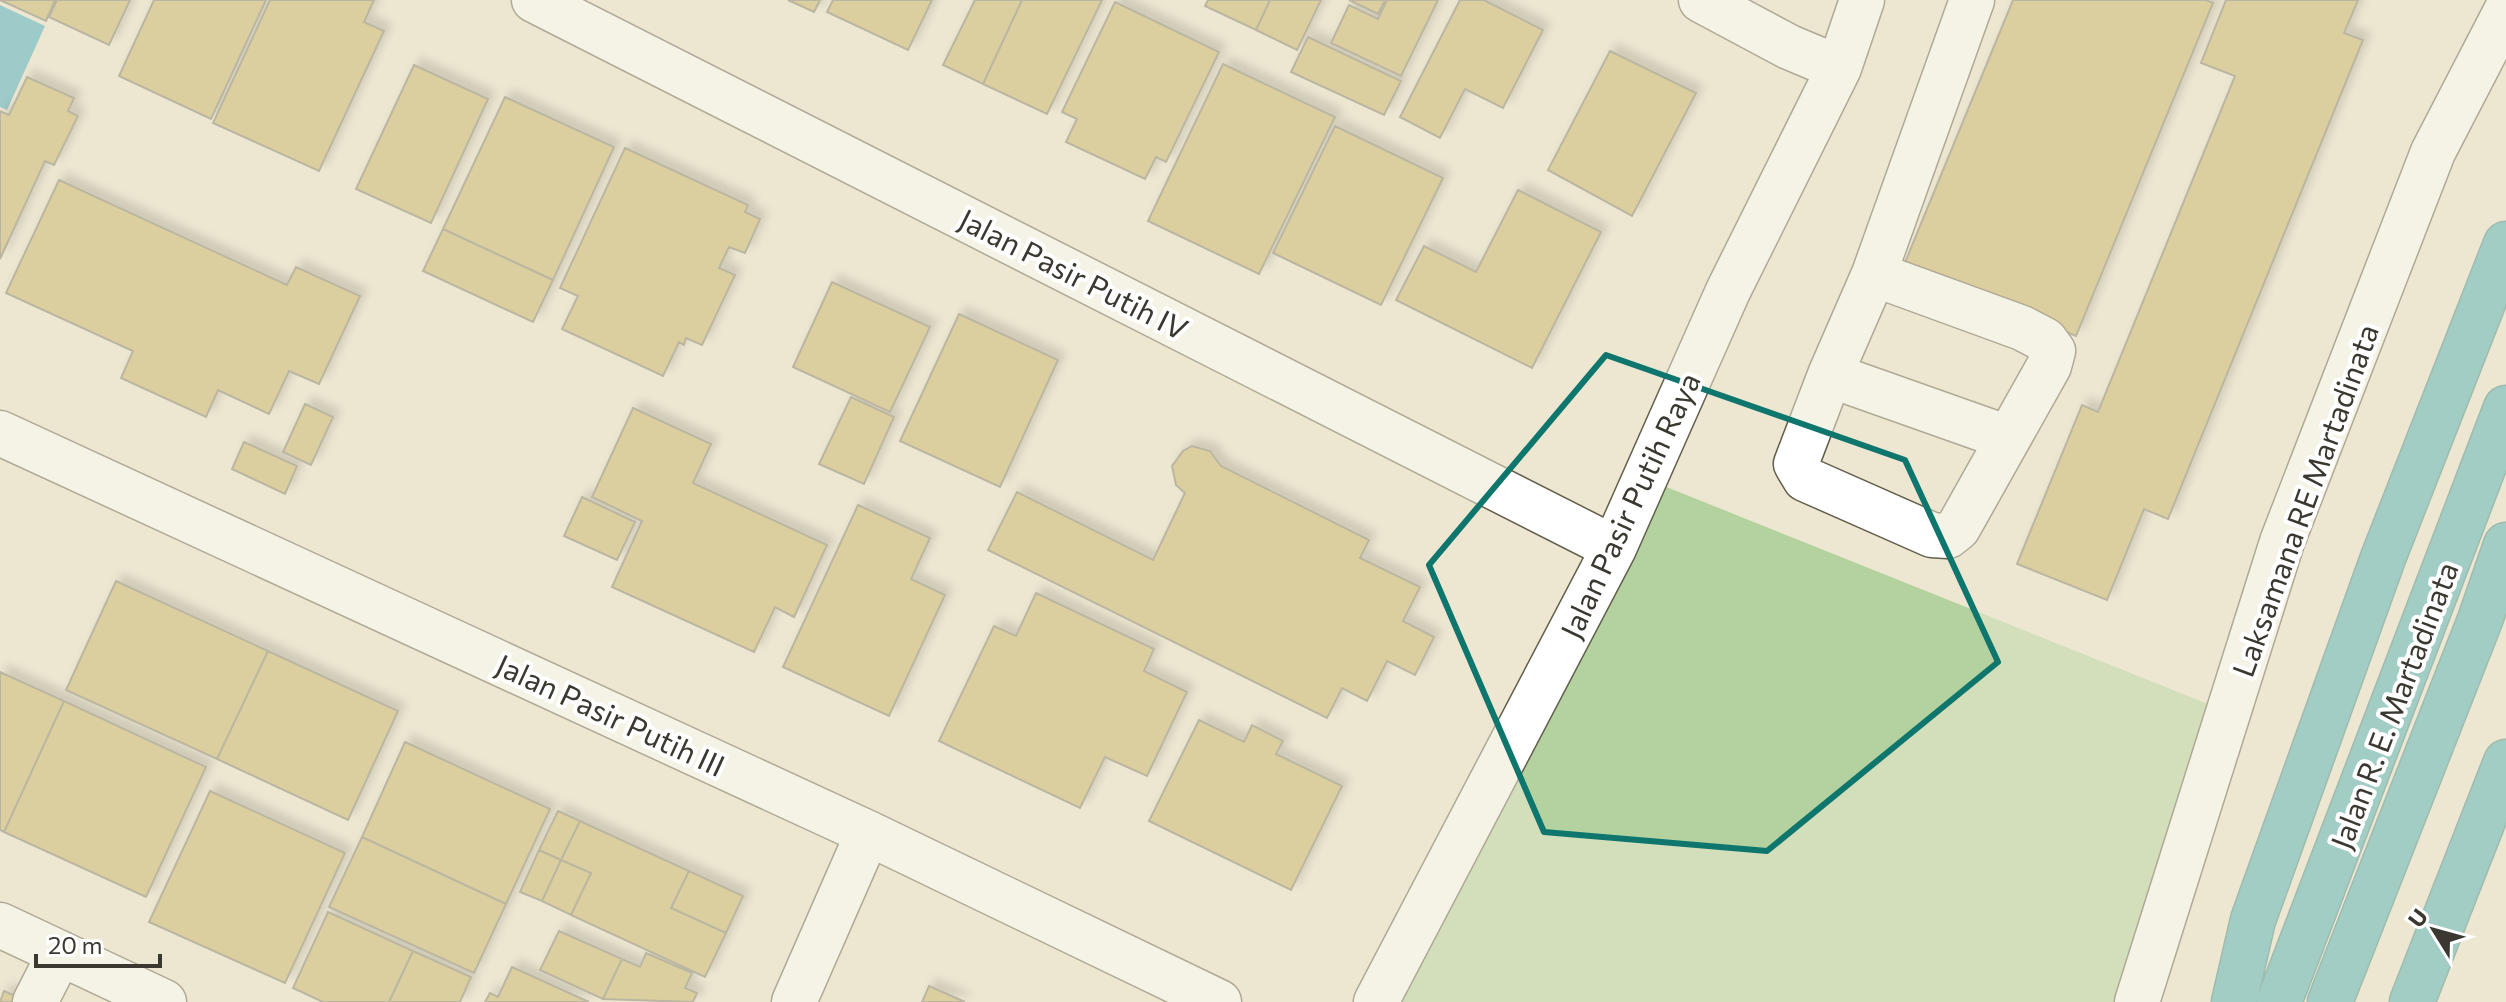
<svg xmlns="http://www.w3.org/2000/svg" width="2506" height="1002" font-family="Commissioner,sans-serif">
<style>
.green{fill:#b3d29f}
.water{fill:#3ca9c2}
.building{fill:#c7b162;stroke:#7f7a67;stroke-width:2;filter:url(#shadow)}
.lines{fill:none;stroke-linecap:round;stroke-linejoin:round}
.minor-casing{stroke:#645f4d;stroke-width:47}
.highway-casing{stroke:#418586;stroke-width:47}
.minor{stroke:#fff;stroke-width:44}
.highway{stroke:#45aeb4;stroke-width:44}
.marked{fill:none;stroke:#0f766e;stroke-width:6;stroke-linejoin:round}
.labels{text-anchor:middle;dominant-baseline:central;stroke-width:8;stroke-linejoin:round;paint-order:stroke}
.street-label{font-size:30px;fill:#3a3830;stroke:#fff}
</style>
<defs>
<filter id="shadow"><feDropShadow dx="7" dy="-7" stdDeviation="4" flood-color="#0004"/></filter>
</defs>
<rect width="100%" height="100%" fill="#ede7d2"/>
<!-- green -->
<path class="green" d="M1644 478 2228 712 2138 1002H1375Z"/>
<!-- water -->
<path class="water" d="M0 5 45 26 7 110 0 107Z"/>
<!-- building -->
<path class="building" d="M0 0H55L46 21Z
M57 0H130L109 45 49 17Z
M154 0H266L211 119 119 76Z
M270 0H374L364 22 384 31 319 171 213 123Z
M788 0H820L814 12Z
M833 0H932L908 50 827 12Z
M975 0H1022L983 84 943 65Z
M1022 0H1102L1047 114 983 84Z
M1208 0H1270L1256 30 1205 6Z
M1270 0H1321L1297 50 1256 30Z
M1349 0H1385L1378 14Z
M1387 0H1438L1401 76 1331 43 1349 5 1378 19Z
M1460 0H1484L1543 30 1503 108 1465 89 1440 138 1400 117Z
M2013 0H2206L2213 3 2076 336 1904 265Z
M2226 0H2358L2344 33 2363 40 2168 519 2144 509 2107 600 2017 564 2082 405 2098 412 2235 76 2201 63Z
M1115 2 1219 52 1166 162 1156 157 1145 179 1066 142 1077 119 1062 112Z
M1308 37 1401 81 1384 115 1291 72Z
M1610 51 1696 93 1632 216 1548 170Z
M1223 64 1335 117 1259 274 1148 221Z
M414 65 488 99 431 223 356 189Z
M27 77 74 98 68 111 78 116 54 165 45 161 0 259V111L9 115Z
M505 97 614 147 553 280 443 229Z
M1335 126 1443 178 1381 305 1273 253Z
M625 148 748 205 745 212 760 219 745 253 729 247 719 268 735 275 702 345 686 338 684 345 679 342 663 376 562 329 578 296 560 288Z
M59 180 287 285 296 267 360 296 319 384 289 371 269 414 218 390 206 417 121 378 133 351 6 293Z
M1518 190 1601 232 1532 368 1396 300 1424 246 1476 272Z
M443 229 553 280 533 322 423 271Z
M832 282 930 327 890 412 793 367Z
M959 314 1058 360 1000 487 900 441Z
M851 397 894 417 864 484 819 464Z
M305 404 333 417 311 465 283 452Z
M633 408 711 444 693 483 827 545 794 617 775 607 754 652 612 587 642 521 592 497Z
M244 442 297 466 285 494 232 469Z
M1192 446 1210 451 1221 466 1369 540 1360 558 1420 587 1403 621 1434 637 1415 675 1387 661 1367 701 1342 688 1327 718 988 550 1017 492 1153 560 1185 493 1176 485 1172 466 1183 451Z
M582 497 635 522 617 560 564 536Z
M858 505 930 538 911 579 945 595 889 716 783 667Z
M116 581 268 651 217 759 66 690Z
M1036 593 1154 649 1144 671 1187 692 1147 776 1105 757 1080 808 939 741 994 626 1016 636Z
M268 651 398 711 348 820 217 759Z
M0 672 64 701 4 832 0 830Z
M64 701 206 767 146 897 4 832Z
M1199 720 1244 742 1252 725 1283 741 1276 754 1342 786 1291 890 1149 821Z
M405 742 550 809 506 904 362 837Z
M210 791 345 853 285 983 149 922Z
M558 811 580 821 561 860 539 850Z
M580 821 689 871 671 908 726 933 705 977 571 915 591 873 561 860Z
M362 837 506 904 474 973 329 907Z
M539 850 561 860 542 901 520 892Z
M561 860 591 873 571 915 542 901Z
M689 871 743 896 726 933 671 908Z
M328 912 413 951 389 1002H323L293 988Z
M559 931 622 959 603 999 540 970Z
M413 951 471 977 460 1002H389Z
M646 953 692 973 685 988 697 993 693 1002 603 999 622 959 640 967Z
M512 967 589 1002H485L490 993 498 997Z
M929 986 965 1002H922Z
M4 991 30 1002H0Z"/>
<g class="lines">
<defs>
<path id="minor" d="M534 0 1614 548
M1701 0 1789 47 1839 68
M1972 0 1874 274 1830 375 2008 438
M1830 375 1796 464 1805 479 1932 535 1948 536 1958 528 2049 366 2053 351 2045 340 2022 328 1874 274
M0 433 868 833 1219 1002
M0 925 164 1002
M35 1002 60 953
M794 1002 868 833
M1376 1002 1614 548 1728 291 1839 68 1862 0
M2137 1002 2282 542 2433 152 2506 11"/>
<path id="highway" d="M2234 1002 2253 920 2383 558 2506 244
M2279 1002 2506 408
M2330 1002 2480 620 2506 545
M2412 1002 2506 762"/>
</defs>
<!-- minor casing -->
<use href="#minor" class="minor-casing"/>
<!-- highway casing -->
<use href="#highway" class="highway-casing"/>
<!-- minor -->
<use href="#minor" class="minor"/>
<!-- highway -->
<use href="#highway" class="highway"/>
</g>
<!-- marked area -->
<path d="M0 0H2506V1002H0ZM1606 355 1905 460 1998 662 1767 851 1544 832 1429 565Z" fill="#ede7d2" fill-opacity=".55" fill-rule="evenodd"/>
<path class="marked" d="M1606 355 1905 460 1998 662 1767 851 1544 832 1429 565Z"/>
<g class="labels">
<!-- street labels -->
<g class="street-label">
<text transform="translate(1074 273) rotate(27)">Jalan Pasir Putih IV</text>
<text transform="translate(2304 500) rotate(-70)">Laksamana RE Martadinata</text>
<text transform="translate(1629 505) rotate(-65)">Jalan Pasir Putih Raya</text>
<text transform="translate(2393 705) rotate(-69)">Jalan R. E. Martadinata</text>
<text transform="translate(611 714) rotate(25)">Jalan Pasir Putih III</text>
</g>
</g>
<!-- north arrow -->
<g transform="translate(2434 930) rotate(307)" stroke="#ffffff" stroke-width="6" paint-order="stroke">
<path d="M0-6L14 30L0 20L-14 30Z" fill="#3a3830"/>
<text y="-12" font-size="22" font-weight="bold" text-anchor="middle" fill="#3a3830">U</text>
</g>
<!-- scale -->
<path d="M36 954v12h124v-12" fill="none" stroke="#3a3830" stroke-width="4"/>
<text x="48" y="954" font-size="24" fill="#3a3830" stroke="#ffffff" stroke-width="6" paint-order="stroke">20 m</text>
</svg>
